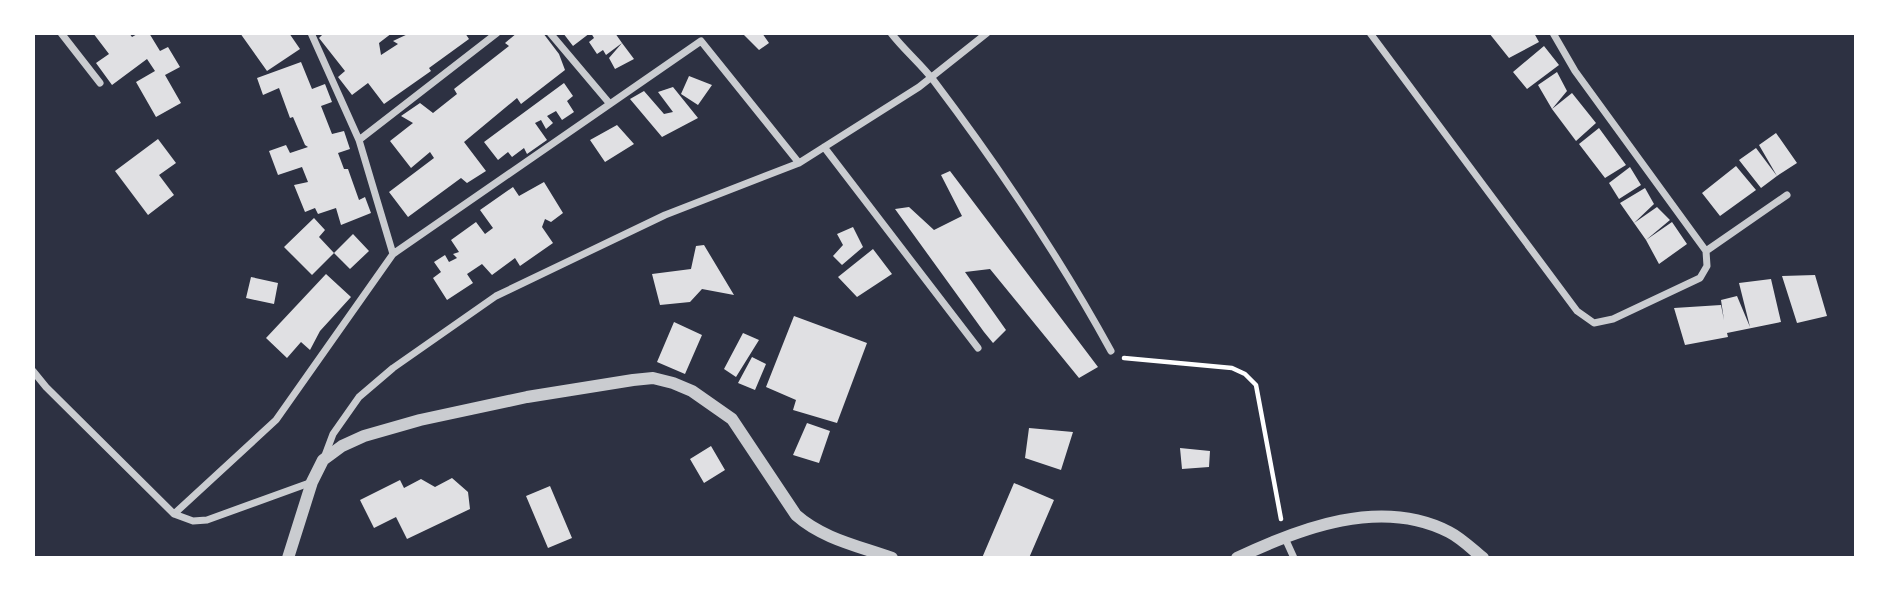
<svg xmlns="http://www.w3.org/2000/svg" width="1889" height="591" font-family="'Source Serif 4',serif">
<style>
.building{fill:#e0e0e3}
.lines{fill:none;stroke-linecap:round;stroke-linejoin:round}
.path{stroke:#fff;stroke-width:4.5}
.minor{stroke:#caccd0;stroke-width:7}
.tertiary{stroke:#caccd0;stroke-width:12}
</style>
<rect width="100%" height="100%" fill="#2d3142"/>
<!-- building -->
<path class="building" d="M93 33H129L132 37 139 33H149L160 51 168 47 180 67 165 75 181 103 156 117 136 82 155 71 147 59 112 85 96 63 109 54Z
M240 33H289L300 49 267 71Z
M324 33H392L379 43 381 55 398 44 393 41 410 33H465L469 39 429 68 431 71 384 104 368 83 352 95 338 77 345 71 319 38Z
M517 33H543L559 54 565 70 521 104 517 98 464 142 486 171 467 183 461 178 408 217 389 192 434 158 430 152 411 168 390 141 413 123 401 116 420 103 433 113 457 94 454 89 509 46 505 43Z
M563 33H590L573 46Z
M591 33H615L622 43 606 55 603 50 597 54 589 42 594 38Z
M742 33H762L769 43 759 50Z
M1489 33H1534L1539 42 1509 58Z
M622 43 634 59 615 69 609 58Z
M1544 46 1559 65 1527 89 1513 72Z
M301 62 312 89 325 84 332 102 321 106 332 134 344 131 350 149 338 153 344 169H348L359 200 365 197 371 213 341 225 336 208 318 214 315 208 305 212 294 185 308 182 302 167 278 175 269 151 286 145 290 153 308 147 305 145 293 117 290 118 279 88 263 95 257 78Z
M1557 72 1567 91 1552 109 1538 85Z
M689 76 712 85 698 105 681 94Z
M564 83 573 96 567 101 574 112 562 120 556 111 547 116 553 123 546 129 541 120 535 123 547 140 527 154 524 148 512 157 508 152 498 160 484 142Z
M673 87 698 118 662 137 630 99 644 91 664 114 673 112 658 92Z
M1572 93 1596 123 1576 141 1552 109Z
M617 125 634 144 605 162 590 140Z
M1599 128 1626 165 1605 178 1579 144Z
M1776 133 1797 163 1777 176 1759 145Z
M158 139 176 163 159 175 174 195 148 215 115 171Z
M1756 148 1777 176 1761 188 1739 160Z
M1736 166 1756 190 1720 216 1702 193Z
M1630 167 1641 185 1619 199 1609 183Z
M950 171 1098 367 1079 378 990 269 965 272 1006 330 993 343 984 332 895 209 909 207 934 230 962 216 941 175Z
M544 182 563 213 551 222 545 219 542 227 553 243 520 266 515 258 492 275 482 264 467 274 473 283 447 300 433 278 441 272 434 262 445 255 449 262 457 258 453 254 459 252 451 240 476 222 485 234 493 228 480 210 513 187 519 196Z
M1645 188 1654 204 1634 223 1657 207 1670 220 1646 240 1672 222 1687 244 1659 264 1646 240 1634 223 1620 203Z
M314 218 325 230 319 237 334 253 353 234 369 251 350 269 334 253 312 275 284 247Z
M853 227 863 247 842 265 833 256 843 245 837 234Z
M704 245 734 295 702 289 690 302 660 305 652 274 691 269 696 246Z
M873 249 892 274 857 297 838 277Z
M326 274 351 297 320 331 310 350 301 342 287 358 266 338Z
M1815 275 1827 316 1797 323 1782 276Z
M251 277 278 283 274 304 246 298Z
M1771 279 1781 322 1727 333 1728 337 1685 345 1674 308 1721 305 1724 320 1721 300 1737 296 1750 327 1739 283Z
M794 316 867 343 837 423 793 410 796 400 766 387Z
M674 322 702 335 685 374 657 362Z
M743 333 759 340 736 377 724 369Z
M752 357 766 364 755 390 738 383Z
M807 423 830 431 819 463 793 455Z
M1029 428 1073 432 1061 470 1025 458Z
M711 446 725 470 704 483 690 459Z
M1180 448 1210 451 1209 467 1182 469Z
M452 478 468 492 470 509 407 539 396 517 374 528 360 500 400 480 404 488 421 479 435 487Z
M1014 483 1054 500 1029 558H982Z
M550 486 572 538 548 548 526 496Z"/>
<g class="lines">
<!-- path -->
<path class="path" d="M1124 358 1232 368 1245 374 1256 385 1281 519"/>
<!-- minor -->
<path class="minor" d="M61 33 100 83
M550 33 610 104
M891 33C904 50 921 64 934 81 999 167 1059 256 1111 351
M1370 33 1577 311 1594 323 1613 319 1700 278 1707 266 1706 251 1575 71 1553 33
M359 140 497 33
M824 147 978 348
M1706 251 1787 195
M393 254 701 41 799 163
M33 371 46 387 174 514 193 521 207 520 312 482
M324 458 333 434 359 397 393 368 496 296 665 215 799 163 919 87 987 33
M174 514 276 420 393 254 359 140 311 33
M1284 536 1294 558"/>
<!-- tertiary -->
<path class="tertiary" d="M288 558 312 482 323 460 342 446 364 436 420 420 527 397 633 380 653 378 673 383 692 391 732 419 796 515C823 539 859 546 892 558
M1237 558C1300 528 1381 497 1449 532 1461 538 1472 549 1483 558"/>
</g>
<!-- border -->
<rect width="1889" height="591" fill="none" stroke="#ffffff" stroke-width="70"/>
</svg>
